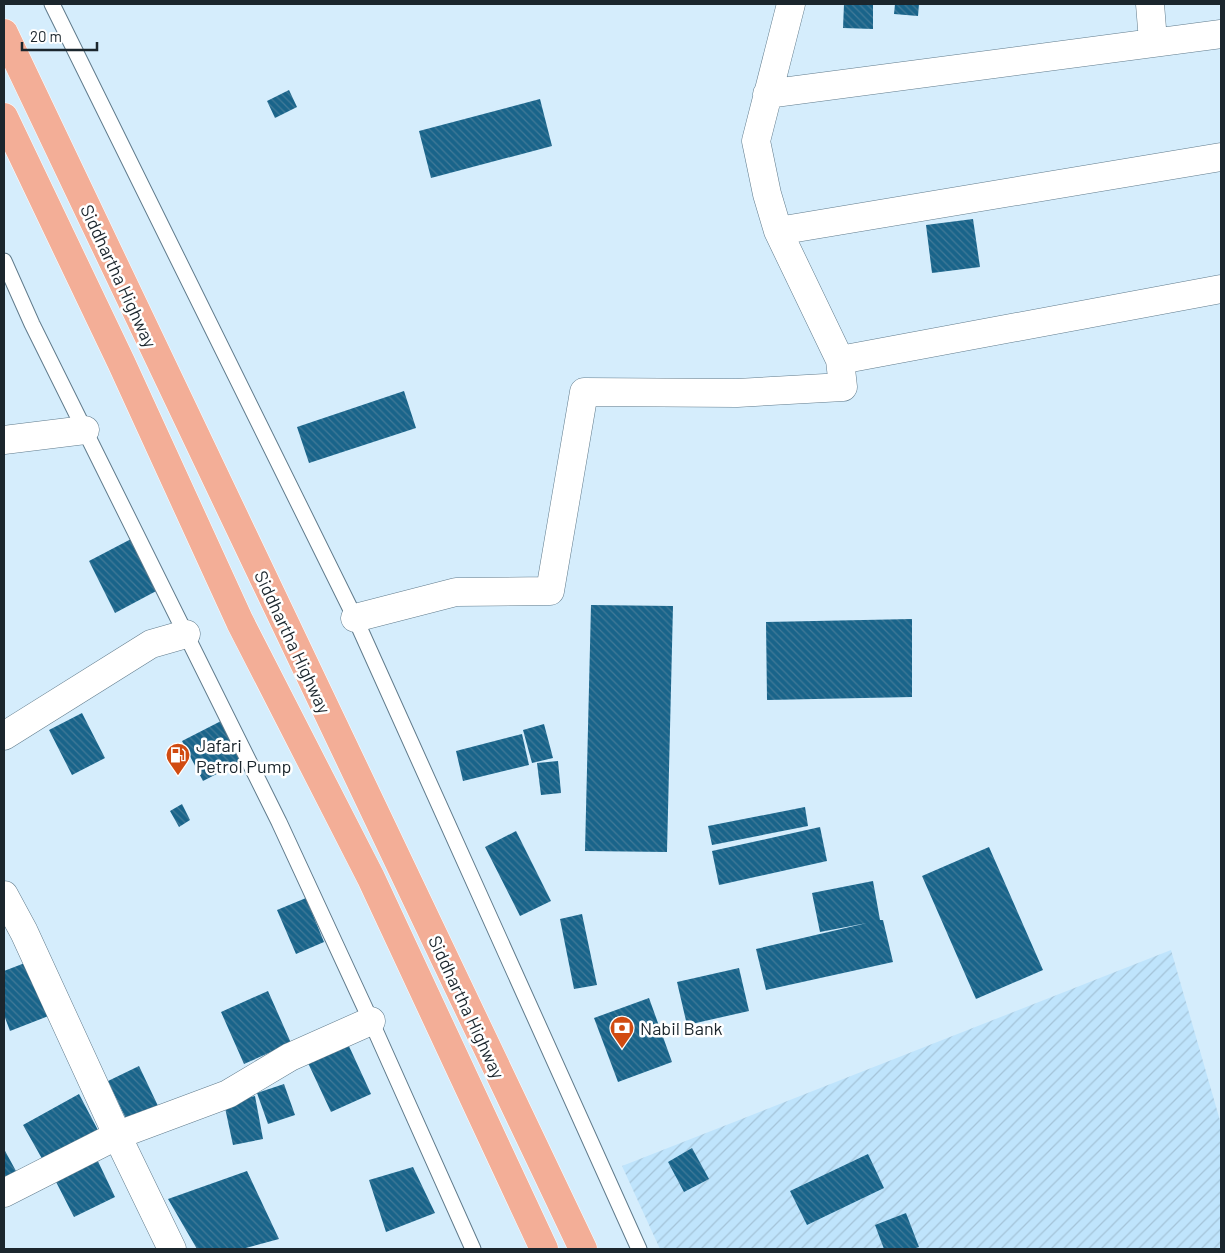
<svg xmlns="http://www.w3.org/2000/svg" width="1225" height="1253" font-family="Barlow,sans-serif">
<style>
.industrial{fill:url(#industrial-furrows)}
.building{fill:url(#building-back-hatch)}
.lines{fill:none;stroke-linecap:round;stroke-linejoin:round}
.service-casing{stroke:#607b8c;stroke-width:17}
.minor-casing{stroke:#607b8c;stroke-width:29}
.trunk-casing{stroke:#fff;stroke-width:29}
.service{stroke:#fff;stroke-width:15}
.minor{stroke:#fff;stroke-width:28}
.trunk{stroke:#f3ae97;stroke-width:28}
.labels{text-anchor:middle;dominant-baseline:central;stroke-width:5;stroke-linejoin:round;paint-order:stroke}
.street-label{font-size:18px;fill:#1b262d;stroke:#fff}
.poi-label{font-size:18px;fill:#1b262d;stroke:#fff;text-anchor:start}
</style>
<defs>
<pattern id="industrial-furrows" width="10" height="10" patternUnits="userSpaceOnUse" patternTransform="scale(1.25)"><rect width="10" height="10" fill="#bfe4fc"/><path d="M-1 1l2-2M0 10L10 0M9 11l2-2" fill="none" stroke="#a4c3d8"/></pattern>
<pattern id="building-back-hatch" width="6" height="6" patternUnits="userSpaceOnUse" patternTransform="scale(1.25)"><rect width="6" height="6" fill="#19648a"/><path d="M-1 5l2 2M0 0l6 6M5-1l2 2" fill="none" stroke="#427a98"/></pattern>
</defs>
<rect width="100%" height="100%" fill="#d5edfc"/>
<!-- industrial -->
<path class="industrial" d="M1171 950 1221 1124V1249H660L622 1166Z"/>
<!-- building -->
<path class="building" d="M844 4H873V29L843 28Z
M895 4H919L918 16 894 14Z
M289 90 297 107 275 118 267 101Z
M540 99 552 146 431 178 419 131Z
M973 219 980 267 932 273 926 225Z
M404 391 416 428 309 463 297 427Z
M133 538 160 589 115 613 89 561Z
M591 605 673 606 667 852 585 851Z
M912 619V697L767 700 766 622Z
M82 713 105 758 72 775 49 730Z
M221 721 242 761 203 781 182 741Z
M544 724 553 758 532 763 523 730Z
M522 734 529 765 463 781 456 751Z
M558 761 561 793 541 795 537 763Z
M182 804 190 820 179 827 170 811Z
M805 807 808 826 712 845 708 826Z
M820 827 827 861 719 885 712 851Z
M516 831 551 901 520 916 485 847Z
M989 847 1043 970 976 999 922 876Z
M873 881 880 920H883L893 962 766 990 756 949 867 923 820 932 812 893Z
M306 898 324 942 296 954 277 910Z
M582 914 597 985 574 989 560 919Z
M30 961 51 1015 10 1031 4 1015V971Z
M739 968 749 1011 687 1025 677 982Z
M268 991 291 1043 244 1064 221 1012Z
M649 998 672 1062 618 1082 594 1018Z
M348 1044 371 1094 331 1112 308 1063Z
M139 1066 159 1108 128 1123 108 1081Z
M284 1084 295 1115 268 1124 257 1093Z
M79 1094 100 1134 45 1164 23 1125Z
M255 1096 263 1139 233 1145 224 1103Z
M692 1148 709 1179 684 1192 668 1162Z
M4 1149 16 1171 4 1178Z
M94 1153 115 1197 74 1217 52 1174Z
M868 1154 884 1188 807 1225 790 1191Z
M413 1167 435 1213 386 1232 369 1180Z
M247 1171 279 1239 242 1249H197L168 1199Z
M906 1213 919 1247 913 1249H884L875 1225Z"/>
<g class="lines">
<defs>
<path id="service" d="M52 4 355 618 639 1249
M4 261 32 324 279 822 371 1021 473 1249"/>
<path id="minor" d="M1150 4 1153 41
M767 94 1221 34
M778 231 1221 157
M840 360 1221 289
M4 440 85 430
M355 618 456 592 550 591 584 392 737 393 843 387 840 360 778 231 767 194 756 141 791 4
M4 736 151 644 186 634
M4 895 24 932 125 1152 172 1249
M4 1193 118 1135 228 1094 290 1057 371 1021"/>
<path id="trunk" d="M4 33 583 1249
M4 117 121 362 240 622 371 878 544 1249"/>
</defs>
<!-- service casing -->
<use href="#service" class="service-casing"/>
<!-- minor casing -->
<use href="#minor" class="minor-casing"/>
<!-- trunk casing -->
<use href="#trunk" class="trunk-casing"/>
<!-- service -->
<use href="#service" class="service"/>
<!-- minor -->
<use href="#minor" class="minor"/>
<!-- trunk -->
<use href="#trunk" class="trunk"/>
</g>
<!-- icons -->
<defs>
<symbol id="fuel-pin" viewBox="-11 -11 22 30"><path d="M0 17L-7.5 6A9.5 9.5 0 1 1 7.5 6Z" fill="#d14b11" stroke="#fff"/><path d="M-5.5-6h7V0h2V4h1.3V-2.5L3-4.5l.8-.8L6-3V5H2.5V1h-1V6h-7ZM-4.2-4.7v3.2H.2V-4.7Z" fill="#fff"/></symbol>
<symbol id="bank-pin" viewBox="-11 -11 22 30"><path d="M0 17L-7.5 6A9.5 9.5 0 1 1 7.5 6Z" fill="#d14b11" stroke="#fff"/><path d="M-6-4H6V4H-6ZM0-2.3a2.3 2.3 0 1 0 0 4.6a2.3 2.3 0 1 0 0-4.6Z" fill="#fff"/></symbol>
</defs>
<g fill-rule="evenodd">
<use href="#fuel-pin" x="164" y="741" width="28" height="38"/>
<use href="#bank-pin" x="608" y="1014" width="28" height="38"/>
</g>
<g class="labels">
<!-- street labels -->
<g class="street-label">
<text transform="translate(119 276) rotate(65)">Siddhartha Highway</text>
<text transform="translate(293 642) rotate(65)">Siddhartha Highway</text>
<text transform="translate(467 1007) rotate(65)">Siddhartha Highway</text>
</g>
<!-- poi labels -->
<g class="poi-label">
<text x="196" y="745">Jafari<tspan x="196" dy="21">Petrol Pump</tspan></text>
<text x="640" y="1028">Nabil Bank</text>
</g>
</g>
<!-- border -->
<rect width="1225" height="1253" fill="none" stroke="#1b262d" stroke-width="10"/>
<!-- scale -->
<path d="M22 42v8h75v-8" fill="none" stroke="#1b262d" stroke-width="2.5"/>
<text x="30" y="42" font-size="15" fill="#1b262d" stroke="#ffffff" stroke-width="4" paint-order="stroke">20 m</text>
</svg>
